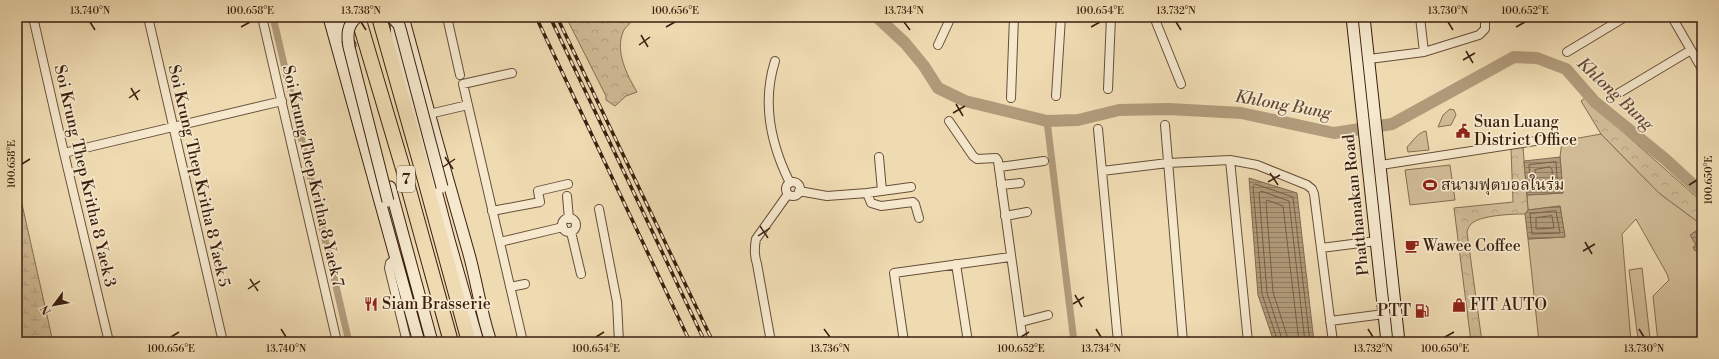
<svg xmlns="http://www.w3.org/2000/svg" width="1719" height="359" font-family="'Libre Bodoni','Noto Serif Thai',serif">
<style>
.green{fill:#d0bb96;stroke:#856d52}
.forest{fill:url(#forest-crowns);stroke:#856d52}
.wetland{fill:url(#wetland-marsh);stroke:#856d52}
.water{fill:url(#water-rules);stroke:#816950}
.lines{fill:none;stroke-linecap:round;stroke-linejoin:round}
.shore{stroke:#765d45;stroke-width:1}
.canal{stroke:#b19b7b;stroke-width:7}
.river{stroke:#b19b7b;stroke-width:12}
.minor-casing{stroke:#674e38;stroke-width:10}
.secondary-casing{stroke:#3a1f0f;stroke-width:13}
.motorway-casing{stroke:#3a1f0f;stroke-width:16}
.minor{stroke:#f5e8cd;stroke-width:8}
.secondary{stroke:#f5e8cd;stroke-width:11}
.motorway{stroke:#efdbb2;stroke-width:14}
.rail-casing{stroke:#3a1f0f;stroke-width:3.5}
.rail{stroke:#f5e8cd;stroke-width:2;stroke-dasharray:6;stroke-linecap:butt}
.secondary-bridge-casing{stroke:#3a1f0f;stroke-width:13;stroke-linecap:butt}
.secondary-bridge{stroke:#f5e8cd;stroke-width:11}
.ticks{fill:none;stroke:#3a1f0f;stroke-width:1.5}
.labels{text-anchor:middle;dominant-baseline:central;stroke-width:3.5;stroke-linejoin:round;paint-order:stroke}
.shield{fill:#f5e8cd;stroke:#725b48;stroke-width:1}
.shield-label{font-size:15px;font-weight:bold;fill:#3a1f0f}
.poi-label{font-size:16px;fill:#3a1f0f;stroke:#f5e8cd;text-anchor:start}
.street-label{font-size:16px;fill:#3a1f0f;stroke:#f5e8cd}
.water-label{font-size:17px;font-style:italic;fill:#644a35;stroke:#f5e8cd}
.neatline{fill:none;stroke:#3a1f0f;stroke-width:1.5}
.ticks-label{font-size:10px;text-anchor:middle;fill:#3a1f0f}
</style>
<defs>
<pattern id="forest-crowns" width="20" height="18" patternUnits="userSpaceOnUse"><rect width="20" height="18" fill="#d0bb96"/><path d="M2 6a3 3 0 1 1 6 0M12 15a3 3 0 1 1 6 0" fill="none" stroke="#b3a080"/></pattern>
<pattern id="wetland-marsh" width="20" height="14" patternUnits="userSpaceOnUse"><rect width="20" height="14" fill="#d0bb96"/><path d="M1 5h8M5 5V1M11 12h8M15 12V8" fill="none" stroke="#b3a080"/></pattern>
<pattern id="water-rules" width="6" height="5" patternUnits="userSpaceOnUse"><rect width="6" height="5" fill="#b19b7b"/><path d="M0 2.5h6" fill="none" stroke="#917e63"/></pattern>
</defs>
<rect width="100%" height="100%" fill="#efdbb2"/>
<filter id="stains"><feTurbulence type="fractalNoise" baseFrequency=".005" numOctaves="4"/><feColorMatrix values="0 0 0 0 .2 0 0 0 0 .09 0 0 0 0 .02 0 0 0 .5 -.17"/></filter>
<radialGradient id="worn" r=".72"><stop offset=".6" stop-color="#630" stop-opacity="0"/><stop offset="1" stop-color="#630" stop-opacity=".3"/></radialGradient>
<!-- green -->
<path class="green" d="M1450 109 1454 110 1456 115 1451 125 1438 127 1443 115Z
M1426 131 1429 150 1408 152 1407 147C1413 141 1417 133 1426 131Z
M1601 134 1659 193 1702 225V342H1658L1653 296 1669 280 1667 274 1636 219 1622 234 1631 342H1539L1528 239 1565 237 1560 206 1528 210 1527 195 1563 193 1560 157 1562 141Z
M1450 165 1455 200 1410 205 1405 170Z
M1642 268 1650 338 1638 339 1629 270Z"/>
<!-- forest -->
<path class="forest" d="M566 17H634C632 24 625 26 623 32 615 52 627 75 637 92L626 96 615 106 606 100V96Z
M1585 98 1702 202V225L1659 193 1601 134 1581 101Z
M1523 147 1528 210 1525 214C1513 214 1480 215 1471 224 1469 226 1468 229 1467 232L1482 342H1471L1454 208 1513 202 1511 149Z"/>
<!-- wetland -->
<path class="wetland" d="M17 182 53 342H17Z"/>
<!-- water -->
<path class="water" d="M1560 157 1563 193 1527 195 1524 161Z
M1249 178 1297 193 1314 342H1274L1258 295Z
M1560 206 1565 237 1528 239 1525 214 1528 210Z
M1697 230 1702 239V256L1698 249 1695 251 1693 247 1696 245 1690 235Z"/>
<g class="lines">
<!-- shore -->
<path class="shore" d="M1556 162 1558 189 1531 190 1529 165Z
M1550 167 1552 169 1553 184 1536 185 1535 170Z
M1556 211 1560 233 1532 234 1530 214Z
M1552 216 1554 228 1536 229V218Z
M1278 342 1262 294 1253 186 1255 184 1293 197 1310 342
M1283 342 1267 293 1259 193 1261 191 1289 201 1305 342
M1289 342 1273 292 1266 202 1267 200 1283 206 1299 342"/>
<!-- canal -->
<path class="canal" d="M273 17 349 342
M1047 121 1074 342"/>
<!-- river -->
<path class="river" d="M877 17 905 43 924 66 938 88 965 101 1047 121 1078 120 1119 110 1169 109 1241 113 1334 133 1392 124 1514 57 1537 58 1566 69 1595 102 1665 159 1702 193"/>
<defs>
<path id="minor" d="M33 17 64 153 109 342
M148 17 223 342
M262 17 337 342
M447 17 460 75
M1154 17 1181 84
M1420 17 1424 52
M1672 17 1702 69
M938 45 951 17
M1567 52 1625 17
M1369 59 1424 52 1479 35 1485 29V17
M775 61C762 102 771 145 790 183
M512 73 463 84 523 342
M1108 89 1111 17
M1619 93 1691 50
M1056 96 1061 17
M1011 98 1014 17
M429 114 468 105
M949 121 973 156 977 159 996 158 998 161 1023 342
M1165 125 1183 342
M1098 129 1118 342
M64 153 282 101
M879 157 882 191
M1230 160 1248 342
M1381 165 1555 138
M999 167 1044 161
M1102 171 1168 163 1230 160 1257 165 1307 185 1312 189 1314 194 1333 342
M786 189a7 7 0 1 1 14 0a7 7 0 1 1-14 0Z
M1001 185 1020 183
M799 191 827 196 867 193 871 203 881 206 913 202 915 204 919 218
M867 193 911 187
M567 196 569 219
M599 209 617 302 619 342
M492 211 540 202 538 191 568 184
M1005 216 1027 212
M562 225a7 7 0 1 1 14 0a7 7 0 1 1-14 0Z
M571 232 581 274
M500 242 563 227
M1321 248 1376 241
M395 259 390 263 389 268 407 342
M956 264 968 342
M510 287 525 284
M1330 321 1384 314
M1021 322 1048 315
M771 342 757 264C754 255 754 249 756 239L788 194
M904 342 894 273 1010 257"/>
<path id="secondary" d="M336 17 340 28 350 45
M403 17C424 96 446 175 469 254 477 283 481 314 491 342
M1352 17 1387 342
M1364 17 1399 342
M330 21 419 342
M396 23 397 42 402 62 449 240 478 342
M390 187 432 342"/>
<path id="motorway" d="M358 17 404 172 451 342
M379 17 422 169 469 342"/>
</defs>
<!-- minor casing -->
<use href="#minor" class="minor-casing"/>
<!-- secondary casing -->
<use href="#secondary" class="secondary-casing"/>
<!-- motorway casing -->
<use href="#motorway" class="motorway-casing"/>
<!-- minor -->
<use href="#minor" class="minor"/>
<!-- secondary -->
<use href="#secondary" class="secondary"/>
<!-- motorway -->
<use href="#motorway" class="motorway"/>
<defs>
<path id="rail" d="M536 17 690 342
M550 17 705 342
M557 17 713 342"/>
</defs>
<!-- rail casing -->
<use href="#rail" class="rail-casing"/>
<!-- rail -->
<use href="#rail" class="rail"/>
<defs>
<path id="secondary-bridge" d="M357 17C347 25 347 35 349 47L388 201
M392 17 399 25 401 32 442 187"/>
</defs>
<!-- secondary-bridge casing -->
<use href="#secondary-bridge" class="secondary-bridge-casing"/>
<!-- secondary-bridge -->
<use href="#secondary-bridge" class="secondary-bridge"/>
</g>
<!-- ticks -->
<path class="ticks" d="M90 22 95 30M361 22 366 30M904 22 910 30M1176 22 1181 30M1448 22 1453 30M241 27 250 22M666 27 675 22M1091 27 1100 22M1516 27 1525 22M641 35 648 47M639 45 650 37M1466 51 1473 63M1463 60 1475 53M131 88 138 100M129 98 140 90M956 104 963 116M953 113 965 106M445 157 453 169M22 164 30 159M443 167 455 159M1270 173 1278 185M1268 182 1280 175M1689 185 1697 180M760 226 768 238M758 236 770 228M1585 242 1592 254M1583 251 1595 244M250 279 258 291M248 289 260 281M1075 295 1082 307M1073 304 1084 297M281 329 286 337M824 329 830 337M1096 329 1101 337M1368 329 1373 337M1639 329 1644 337M171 337 179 332M596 337 604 332M1021 337 1029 332M1445 337 1454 332"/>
<!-- icons -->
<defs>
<symbol id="civic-bare" viewBox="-9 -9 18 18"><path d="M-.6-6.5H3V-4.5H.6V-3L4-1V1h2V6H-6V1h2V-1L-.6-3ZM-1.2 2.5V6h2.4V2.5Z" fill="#8f2418" stroke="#f5e8cd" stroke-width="2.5" paint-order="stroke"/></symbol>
<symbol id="stadium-bare" viewBox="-9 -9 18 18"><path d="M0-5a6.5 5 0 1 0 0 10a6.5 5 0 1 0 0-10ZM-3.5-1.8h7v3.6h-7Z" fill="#8f2418" stroke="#f5e8cd" stroke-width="2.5" paint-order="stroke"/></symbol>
<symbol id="cafe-bare" viewBox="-9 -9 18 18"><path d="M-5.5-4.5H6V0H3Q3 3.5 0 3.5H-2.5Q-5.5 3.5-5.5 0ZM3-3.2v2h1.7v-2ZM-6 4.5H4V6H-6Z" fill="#8f2418" stroke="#f5e8cd" stroke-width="2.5" paint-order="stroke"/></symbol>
<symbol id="restaurant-bare" viewBox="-9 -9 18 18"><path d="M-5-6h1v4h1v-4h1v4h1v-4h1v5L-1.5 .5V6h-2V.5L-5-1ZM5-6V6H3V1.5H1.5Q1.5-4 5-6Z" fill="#8f2418" stroke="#f5e8cd" stroke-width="2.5" paint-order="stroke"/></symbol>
<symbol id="shop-bare" viewBox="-9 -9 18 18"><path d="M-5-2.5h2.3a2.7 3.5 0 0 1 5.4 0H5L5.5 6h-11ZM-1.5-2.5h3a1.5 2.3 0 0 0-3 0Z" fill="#8f2418" stroke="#f5e8cd" stroke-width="2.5" paint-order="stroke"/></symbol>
<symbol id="fuel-bare" viewBox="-9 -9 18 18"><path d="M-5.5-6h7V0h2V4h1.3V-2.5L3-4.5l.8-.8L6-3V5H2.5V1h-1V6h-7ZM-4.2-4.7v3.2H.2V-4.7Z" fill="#8f2418" stroke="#f5e8cd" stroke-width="2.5" paint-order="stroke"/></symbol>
</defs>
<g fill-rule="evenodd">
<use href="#civic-bare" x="1453" y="121" width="20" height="20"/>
<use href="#stadium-bare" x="1420" y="175" width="20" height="20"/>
<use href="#cafe-bare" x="1402" y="236" width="20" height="20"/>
<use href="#restaurant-bare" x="361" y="294" width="20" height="20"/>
<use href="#shop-bare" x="1449" y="295" width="20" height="20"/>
<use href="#fuel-bare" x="1412" y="301" width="20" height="20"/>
</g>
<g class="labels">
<!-- shield labels -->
<rect class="shield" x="397" y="166" width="18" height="26" rx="3"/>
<g class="shield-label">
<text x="406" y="179">7</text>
</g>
<!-- poi labels -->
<g class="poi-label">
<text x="1474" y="122">Suan Luang<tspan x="1474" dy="18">District Office</tspan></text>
<text x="1441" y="185">สนามฟุตบอลในร่ม</text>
<text x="1423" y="246">Wawee Coffee</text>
<text x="382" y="304">Siam Brasserie</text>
<text x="1470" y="305">FIT AUTO</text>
<text x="1411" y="311" text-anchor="end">PTT</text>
</g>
<!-- street labels -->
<g class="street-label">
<text transform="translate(85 176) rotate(77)">Soi Krung Thep Kritha 8 Yaek 3</text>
<text transform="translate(199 176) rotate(77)">Soi Krung Thep Kritha 8 Yaek 5</text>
<text transform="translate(313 176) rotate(77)">Soi Krung Thep Kritha 8 Yaek 7</text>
<text transform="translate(1356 205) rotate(-96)">Phatthanakan Road</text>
</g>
<!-- water labels -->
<g class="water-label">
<text transform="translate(1615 94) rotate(43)">Khlong Bung</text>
<text transform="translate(1283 105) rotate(10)">Khlong Bung</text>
</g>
</g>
<!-- margin -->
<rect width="1719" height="359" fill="none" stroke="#efdbb2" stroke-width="44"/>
<!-- north arrow -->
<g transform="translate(54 305) rotate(238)" stroke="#f5e8cd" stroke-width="3" paint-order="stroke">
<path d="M0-3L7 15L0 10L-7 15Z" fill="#3a1f0f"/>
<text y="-6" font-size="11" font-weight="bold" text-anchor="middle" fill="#3a1f0f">N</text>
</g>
<rect x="22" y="22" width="1675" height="315" class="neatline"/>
<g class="ticks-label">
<text x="90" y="14">13.740°N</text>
<text x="250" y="14">100.658°E</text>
<text x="361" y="14">13.738°N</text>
<text x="675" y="14">100.656°E</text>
<text x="904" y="14">13.734°N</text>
<text x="1100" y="14">100.654°E</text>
<text x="1176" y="14">13.732°N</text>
<text x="1448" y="14">13.730°N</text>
<text x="1525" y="14">100.652°E</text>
<text transform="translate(11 164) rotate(-90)" y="4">100.658°E</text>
<text transform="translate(1708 180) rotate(-90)" y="4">100.650°E</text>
<text x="171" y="352">100.656°E</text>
<text x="286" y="352">13.740°N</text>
<text x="596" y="352">100.654°E</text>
<text x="830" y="352">13.736°N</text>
<text x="1021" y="352">100.652°E</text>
<text x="1101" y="352">13.734°N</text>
<text x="1373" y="352">13.732°N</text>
<text x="1445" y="352">100.650°E</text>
<text x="1644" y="352">13.730°N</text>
</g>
<rect width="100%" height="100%" filter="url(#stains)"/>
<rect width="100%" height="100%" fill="url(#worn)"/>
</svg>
